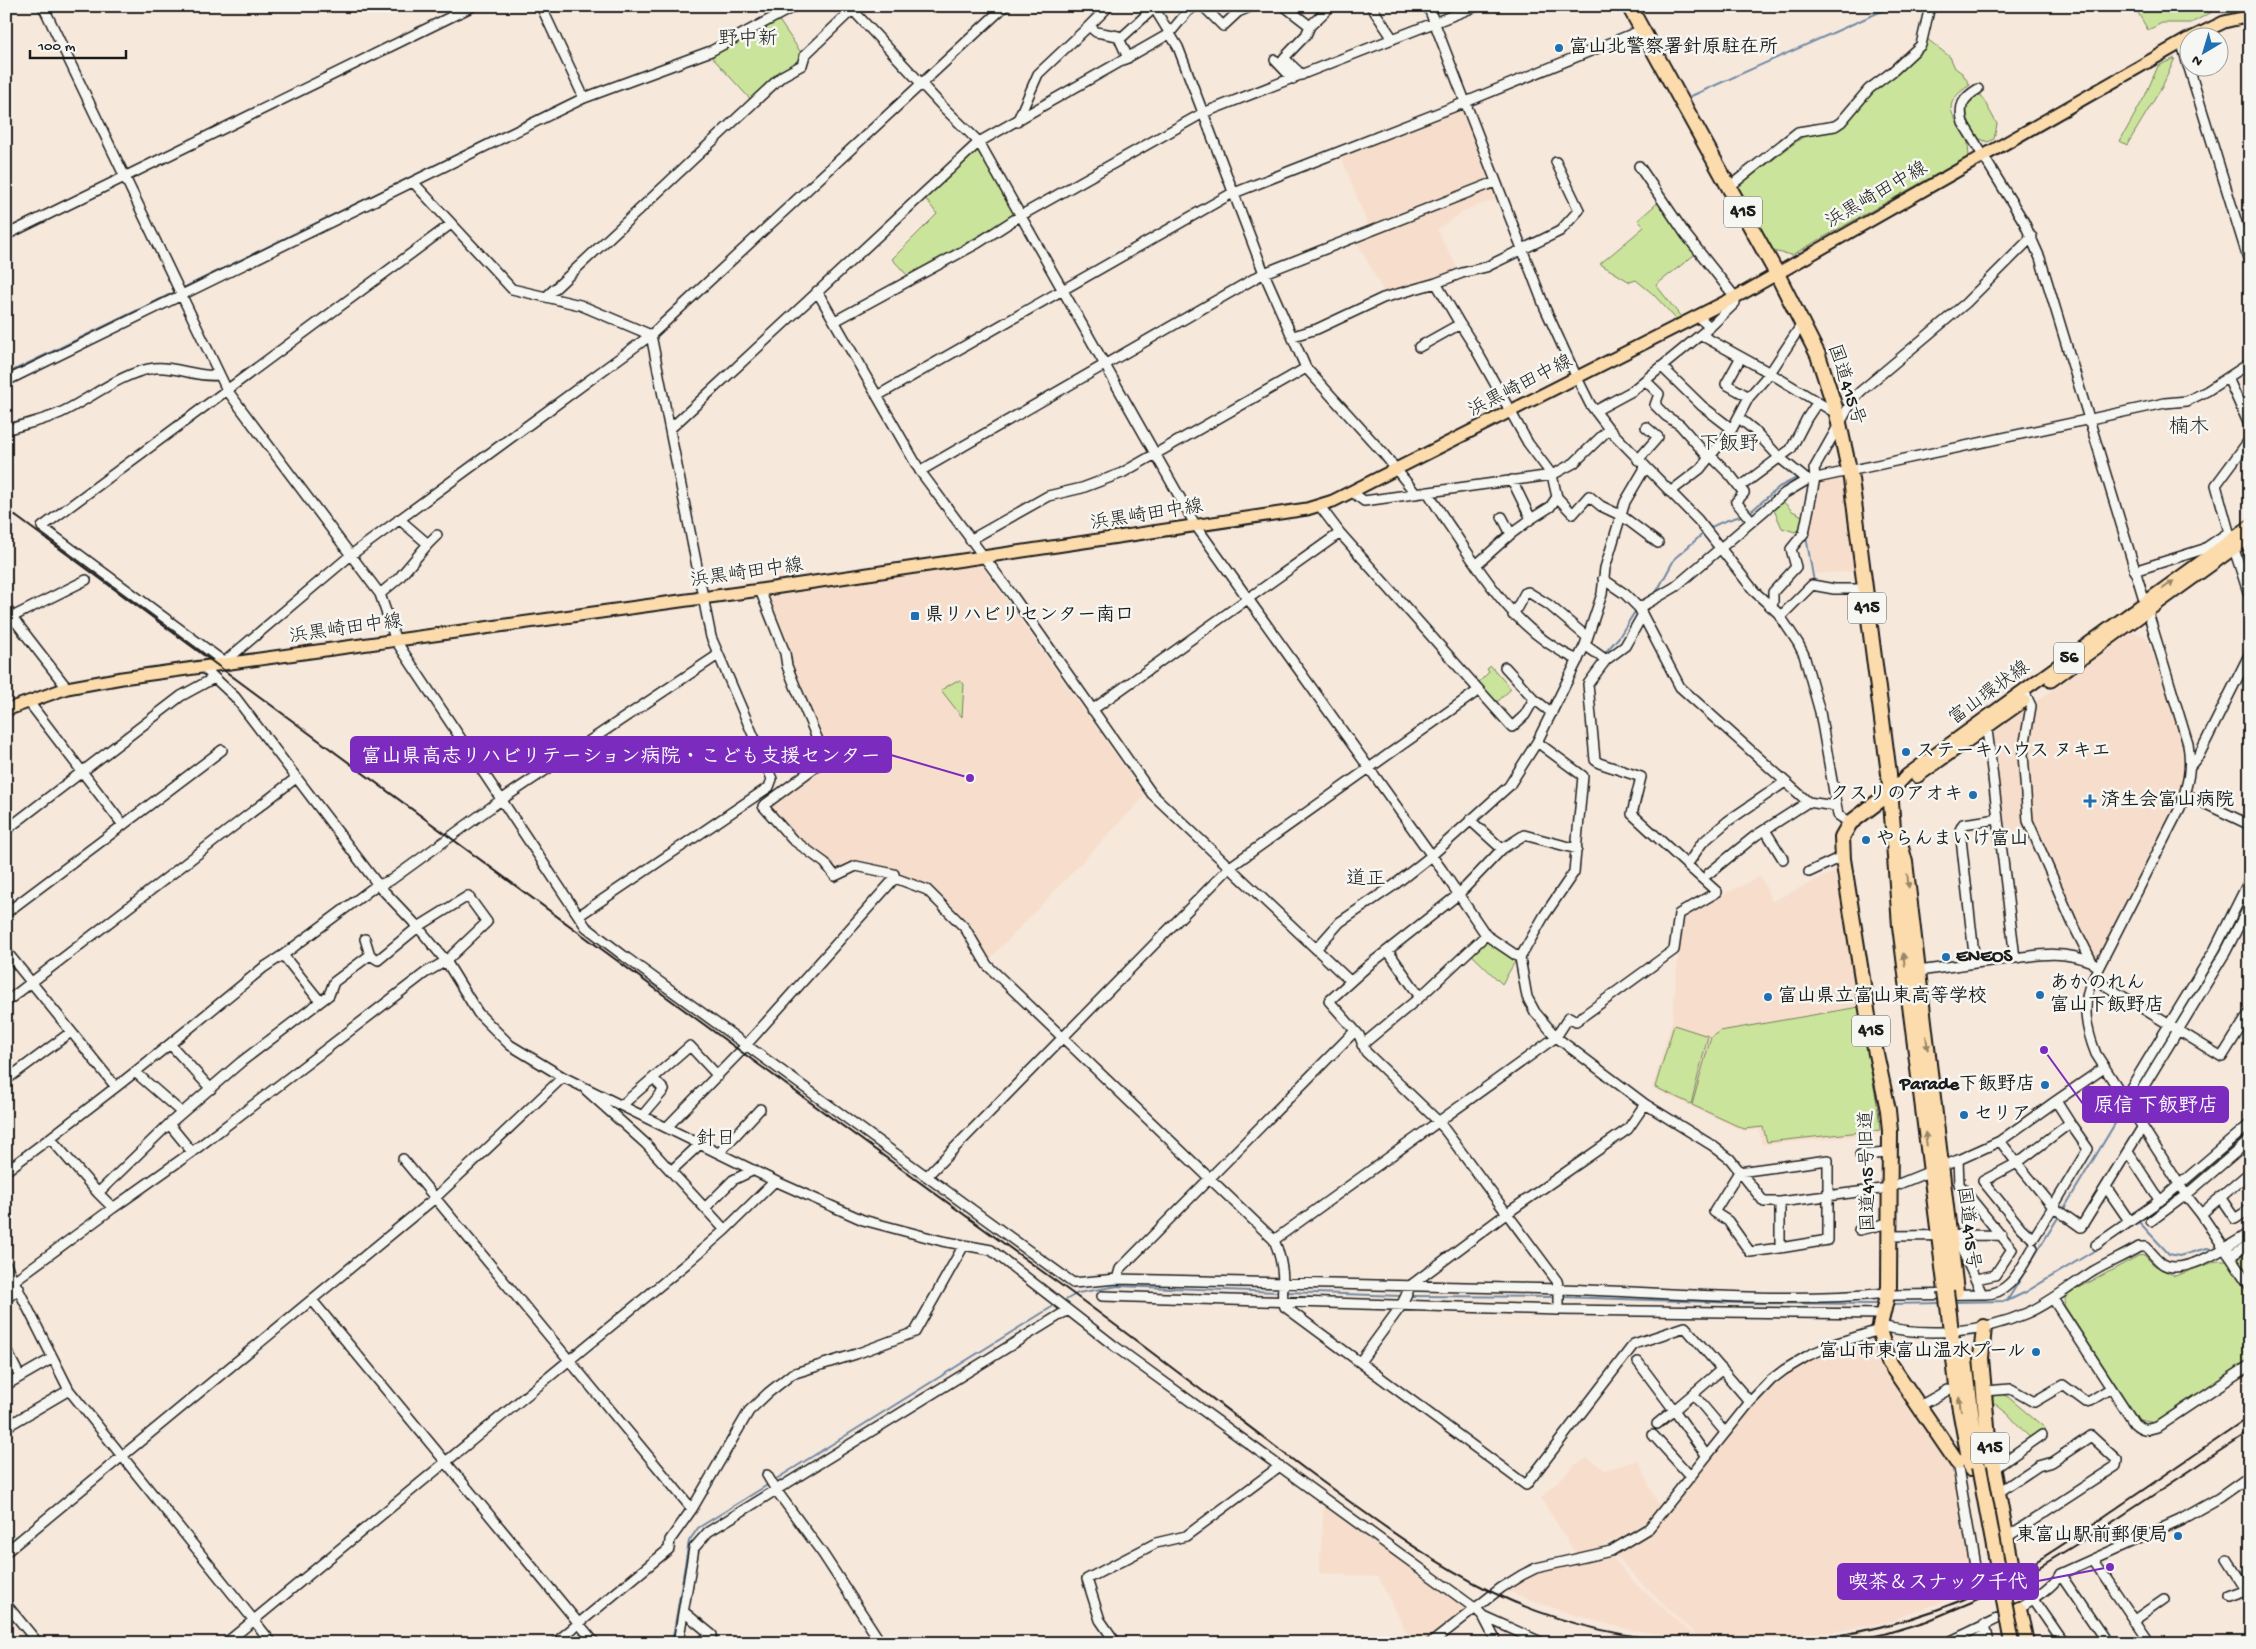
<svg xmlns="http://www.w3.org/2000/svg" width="2256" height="1649" font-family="'Gochi Hand','Klee One',sans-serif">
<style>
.built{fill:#f7decc}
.green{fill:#cbe49b;stroke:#74805c}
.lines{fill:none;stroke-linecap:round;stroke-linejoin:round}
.stream{stroke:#6e89a4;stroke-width:2}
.minor-casing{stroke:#1c1c1c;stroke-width:12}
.major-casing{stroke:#1c1c1c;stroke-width:15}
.highway-casing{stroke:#1c1c1c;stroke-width:18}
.minor{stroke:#f6f6f2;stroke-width:9}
.major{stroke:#fcdcac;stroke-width:11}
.highway{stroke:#fcdcac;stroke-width:14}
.rail{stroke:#1c1c1c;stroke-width:2}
.highway-bridge-casing{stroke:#1c1c1c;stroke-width:18;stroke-linecap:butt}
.highway-bridge{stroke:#fcdcac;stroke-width:14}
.oneway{fill:#97866b}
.poi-dot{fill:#1f6fb2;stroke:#f6f6f2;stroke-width:2}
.labels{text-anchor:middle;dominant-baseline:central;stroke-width:5;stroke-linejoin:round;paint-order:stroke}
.shield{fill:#f6f6f2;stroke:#5d5d5c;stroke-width:1}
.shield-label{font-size:18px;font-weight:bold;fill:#1c1c1c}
.poi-label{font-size:19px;font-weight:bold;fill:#1c1c1c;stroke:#f6f6f2;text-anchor:start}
.street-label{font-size:19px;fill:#1c1c1c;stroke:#f6f6f2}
.neighbourhood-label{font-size:20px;fill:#1c1c1c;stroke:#f6f6f2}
.leader{fill:none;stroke:#7b2cbf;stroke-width:2}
.callout-dot{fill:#7b2cbf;stroke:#f6f6f2;stroke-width:2}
.callout{fill:#7b2cbf;stroke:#7b2cbf;stroke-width:2}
.callout-label{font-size:20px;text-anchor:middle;font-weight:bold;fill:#fff}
</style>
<rect width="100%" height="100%" fill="#f7e8dc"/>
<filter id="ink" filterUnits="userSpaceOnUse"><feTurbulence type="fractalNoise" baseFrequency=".02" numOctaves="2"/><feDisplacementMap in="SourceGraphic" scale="10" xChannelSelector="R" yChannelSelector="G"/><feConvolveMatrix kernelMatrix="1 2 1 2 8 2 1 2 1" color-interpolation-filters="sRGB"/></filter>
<g filter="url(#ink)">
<!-- built -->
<path class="built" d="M1461 106 1498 199 1468 209 1437 229 1459 271 1441 279 1385 294 1352 233 1368 226 1340 154Z
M1837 477 1846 483 1856 571 1815 574 1807 535 1816 482Z
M980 563 1145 796 989 960 969 924 930 884 905 878 892 869 856 861 836 871 826 859 795 835 769 806 831 760 792 667 765 595Z
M2132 632 2146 636 2188 744 2186 789 2098 958 2091 957 2028 829 2018 831 2001 828 1991 734Z
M1840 869 1882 1112 1883 1134 1762 1145 1759 1130 1743 1131 1652 1088 1672 1021 1682 915 1761 876 1772 901Z
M1876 1336 1894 1381 1950 1460 1975 1590 1887 1622 1845 1630 1789 1639 1738 1641 1701 1640 1642 1584 1614 1554 1652 1530 1672 1509 1754 1406 1785 1374 1838 1346Z
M1588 1458 1605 1470 1638 1460 1660 1509 1639 1528 1594 1551 1576 1555 1541 1498 1574 1465Z
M1324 1502 1467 1604 1469 1610 1425 1643H1412L1378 1577 1319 1573Z
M1610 1555 1636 1584 1699 1640 1621 1628 1561 1611 1505 1590 1535 1572Z"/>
<!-- green -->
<path class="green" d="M2134 6H2230L2216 10 2191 23H2162L2148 30Z
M778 19 802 54 798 64 751 100 710 55Z
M1926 38 1950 57 1955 68 1962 73 1970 85C1937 106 1955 115 1967 140 1969 145 1968 151 1969 156L1792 255 1772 251 1737 187 1804 136 1841 128 1872 92Z
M2175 58 2162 87 2127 145 2120 141 2145 96 2158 66Z
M1975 94 1981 95 1997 124 1994 139 1988 142 1977 138C1969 123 1960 108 1975 94Z
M977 149 1015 213 1013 216 908 276 892 259 937 214 925 198Z
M1661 200 1698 252 1656 285 1681 317 1676 319 1653 294 1636 280 1630 282 1600 264 1644 227 1638 220Z
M1783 501 1792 511 1805 517 1801 529 1795 532 1782 528 1773 508Z
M1491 666 1511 689 1495 704 1477 684 1489 672 1487 669Z
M956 681H960L964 684 962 717 941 690Z
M1486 938 1516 960 1502 984 1470 953Z
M1859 1007 1878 1109 1880 1130 1767 1142 1763 1127 1744 1129 1692 1105 1711 1037 1720 1031Z
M1674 1025 1708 1036 1691 1104 1655 1087Z
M2250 1247V1361L2156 1423 2139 1420 2064 1305 2066 1295 2138 1256 2144 1255 2154 1265 2175 1276 2217 1261H2230Z
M1997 1392 2008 1397 2046 1429 2030 1438 2008 1414 1990 1400Z"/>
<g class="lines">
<!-- stream -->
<path class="stream" d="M721 41 785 6
M585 92 600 88
M1689 97 1893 6
M181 289 579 95
M6 374 177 291
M1749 513 1779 487 1799 477
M1710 528C1721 521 1732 519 1744 515
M1806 536 1814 582
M1639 603 1657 591 1675 558 1704 533
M1604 654 1619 637 1636 610
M2176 1024 2220 952 2250 893
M2129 1101 2172 1030
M2184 1187 2250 1132
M2063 1210 2125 1107
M2139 1222 2169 1254 2179 1256 2207 1248 2214 1250
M2109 1241 2139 1222 2163 1204
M1286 1292 1401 1296
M1409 1296 1556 1297
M1561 1297 1741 1303 1879 1304
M2007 1301 2059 1216
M1062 1302 1078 1293 1118 1286 1279 1292
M1953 1302 2007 1301 2026 1292 2097 1249
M1891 1304 1941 1303
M773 1481 1055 1305
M672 1643 689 1541 698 1528 769 1484"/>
<defs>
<path id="minor" d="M43 6 227 390 380 594 396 641 586 927 624 956 1073 1283 1117 1279 1120 1269 1355 1031
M541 6 584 98
M849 6 943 107 979 142 1196 526 1442 870 1486 935 1520 958
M1153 6 1178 47 1264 273 1306 368 1383 453 1416 494
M1203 6 1223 26 1238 12 1252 6
M1284 6 1310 26
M1371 6 1393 39
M1428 6 1545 308 1577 378 1590 404 1609 429 1698 520 1755 592 1778 613 1798 643 1804 655 1820 712 1838 815 1850 823
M1089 26 1109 6
M1120 39 1154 8
M2182 43 2188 66
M1275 60 1293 79
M2189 68 2250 265
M1302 75 1284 58 1306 35 1310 26 1331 6
M1978 89C1963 98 1958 106 1963 123L2024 222 2040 258 2188 744C2192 770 2188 783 2180 808L2091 982C2082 1007 2086 1029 2096 1054L2186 1195 2201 1214 2250 1286
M1017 122 1038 74 1089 26 1096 32 1118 36 1128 58
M1639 166 1686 235 1735 297V303L1710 327
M413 182 512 289 580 305 651 335
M1729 187 1798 132 1835 126 1841 122 1869 89 1893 71 1921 45 1930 6
M451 224 42 527 227 664 229 658 351 555 651 335 1005 6
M6 235 473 6
M1436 283 1462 273 1486 267 1560 231 1579 210 1556 162
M817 291 920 471 1013 596 1152 794 1350 981
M546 297 782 76 802 65 805 55 852 10
M835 321 978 243 1020 216 1203 113 1477 6
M1701 335 1770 373 1837 414
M1293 336 1317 329 1383 298 1436 283 1460 324
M1419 347 1460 324 1474 346 1528 443 1552 475 1557 497 1573 514 1589 496 1601 506 1622 516 1658 543
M1741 357 1726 384 1749 397
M1662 367 1702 406 1732 429
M2228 378 2250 427
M6 381 584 98 711 51 795 6
M1646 381 1659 394 1655 405 1666 416 1680 425 1709 458
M877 396 1229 195 1461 104 1642 30
M1595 411 1632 391 1710 327 1697 316
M1739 418 1754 430 1780 458 1807 480
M671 428 979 142 1169 34 1188 11 1195 6
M6 430C27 423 49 420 68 409 93 396 126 371 155 368 176 366 198 378 219 375
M1711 456 1731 476 1744 493 1736 502 1752 521
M1638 460 1658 437 1646 427
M920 471 1264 273 1495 182
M1512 480 1531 519 1550 507 1557 497
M1740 487 1791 449 1807 418 1817 403
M1352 492 1364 501 1552 475 1574 463 1609 429
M1428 492C1438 510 1450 526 1461 543 1493 591 1524 636 1578 660
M1670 492 1700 469 1732 429 1749 397 1770 373 1802 324
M1502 517 1511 534 1531 519
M2231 539 2216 485 2250 439
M970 540 1048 496 1082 488 1122 473 1306 368
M428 544 437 535
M2234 549 2250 598
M1476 565 1511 534
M2134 571 2204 549 2229 532
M1603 579 1625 594 1639 608 1680 687 1808 802 1835 806
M760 590 785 653 787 666 795 686 826 759 763 806 792 839 825 863 835 876 856 866 894 874 895 878
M380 594 399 578 428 544 399 519
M1770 606 1773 603V592L1796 567 1791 549 1804 533 1815 478 1814 469 1854 398 1861 391 1966 303 2032 237
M6 607 12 617 67 688
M1639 608 1675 587 1785 493 1807 480 2165 403 2187 401 2207 391 2250 363
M1513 615 1525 593 1528 592 1549 605 1587 637
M1780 617 1812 585 1834 589H1865
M6 622 12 617 86 580
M1585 645 1606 660 1588 684 1595 760 1599 763 1641 777 1632 814 1687 865 1702 843 1728 821 1785 782
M1606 660 1625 646 1642 616
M1505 667 1534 699
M204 668 235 697 379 886 418 927 446 961 478 1013 510 1045 563 1077 775 1181 863 1220 942 1241 991 1250 1113 1345 1476 1609 1483 1616 1497 1643
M1479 690 1512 727 1525 715 1534 699 1552 713
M2024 691 2031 706 2023 754 2028 821 2072 922 2093 964
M28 701 123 825 222 750
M1092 710 1340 533 1319 505
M1987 729 1998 819
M1537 742 1583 776 1574 872 1544 916 1520 958 1527 997 1535 1012 1556 1037 1645 1104 1713 1146 1730 1159 1764 1202H1780L1889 1188 1958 1160 1959 1184 2012 1249 1995 1275 1976 1279
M2191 765 2199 755 2250 653
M2185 794 2250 825
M1470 820 1502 849 1459 894 1369 965 1329 1001 1359 1035 1366 1052 1439 1122 1557 1281 1559 1289V1310
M6 830 181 696 214 678
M1765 830 1783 859
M1502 849 1524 835 1577 849
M1809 872 1843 856
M1708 874 1755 836 1808 802
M468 896 487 922 446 961 425 973 192 1152 169 1124 241 1062 329 995 334 982 370 955 378 960 418 927Z
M6 913 123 825
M580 915 769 787 772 779 711 637 651 335
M365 939 370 955
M1316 949 1340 922 1393 886 1431 856 1509 786 1537 742 1585 645 1602 594 1605 568 1625 502 1645 468
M6 951 116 1087 135 1072 181 1112
M1388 951 1420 997 1486 935
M283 955 374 887 391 880 501 800 718 655
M2015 958 1975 963 1960 830 1963 824 1998 819 2015 958C2043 954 2064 951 2092 962
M1919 971 1975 963
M2093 978 2222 1057 2250 1012
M6 1002 296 778
M170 1044 263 968 283 955 319 1000
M1362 1045 1420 997
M135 1072 170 1044 211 1089
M6 1080 71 1032
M586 1090 646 1144 725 1230
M2124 1099 2215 949 2250 879
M622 1105 690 1046 718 1076
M2130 1109 2225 953 2250 904
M643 1115 664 1090 653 1078
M2070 1123 2056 1101 2104 1068
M169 1124 98 1193 113 1208 192 1152
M667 1127 738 1054 895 878 927 890 965 928 987 965 1274 1240C1280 1254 1283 1268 1283 1283 1283 1292 1281 1299 1285 1307L1526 1485 1634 1344 1685 1327 1750 1402
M2000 1141 2017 1163 1983 1181 2021 1228 2033 1239 2053 1207 2017 1163 2070 1123 2088 1149 2053 1207 2081 1227 2142 1128
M720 1152 760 1109
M2128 1152 2160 1201
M1860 1155 1889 1153
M403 1159 692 1509 749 1411 768 1393 792 1374 856 1354 915 1332 964 1245
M1958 1160 2000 1141 2056 1101
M6 1171 50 1138
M671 1171 700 1144
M927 1176 1230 867 1479 690 1340 533
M2106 1187 2130 1222
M98 1193 50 1138 116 1087
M2220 1197 2235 1219 2250 1209
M1780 1202V1248L1750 1252 1728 1221 1714 1212 1739 1172 1828 1160V1240L1780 1248
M705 1208 733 1180 754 1170
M2201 1214 2250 1172
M2151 1221 2186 1195 2250 1140
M1859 1230 1889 1223
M1889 1236 2002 1235
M1274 1240 1556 1037 1569 1017 1576 1021 1674 950 1679 914 1717 892 1687 865
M1958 1241 1982 1294C2010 1296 2021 1268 2033 1248
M2096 1245 2165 1197 2250 1124
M2228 1254H2234L2250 1244
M6 1265 69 1390 272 1643
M1117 1279C1264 1283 1411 1285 1559 1289 1668 1292 1779 1304 1888 1293L1894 1295 1982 1294
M15 1280 113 1208
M1102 1296 1559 1310 1883 1314
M6 1299 19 1288
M2053 1299 2134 1423C2143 1431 2146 1430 2157 1427L2250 1365
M312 1300 595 1643
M1880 1326C1928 1337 1981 1333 2027 1313 2050 1303 2070 1286 2092 1272 2107 1263 2124 1256 2139 1247H2146C2151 1252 2157 1260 2163 1264 2183 1277 2232 1244 2250 1233
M6 1349 20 1377
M1360 1362 1401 1306 1411 1285 1506 1214 1628 1129 1645 1104
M1638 1362 1674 1410 1693 1394 1725 1432
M6 1385 53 1358
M1984 1391 2011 1389 2034 1402 2063 1385 2086 1402 2090 1401 2111 1388
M1693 1394 1722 1369
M1918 1407 1948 1390
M1657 1424 1674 1410 1706 1455
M6 1427 69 1390
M1653 1435 1691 1477
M1957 1462 1976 1572 2002 1569
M1995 1468 2042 1435
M767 1475 776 1490 1068 1310
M1999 1492 2038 1466 2052 1462 2091 1436 2117 1460 2116 1466 2007 1537
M6 1552 435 1198 563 1077
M2093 1559 2150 1643
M2227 1559 2247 1590
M2060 1574 2107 1643
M2228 1597 2250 1589
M2033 1598 2064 1643
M6 1604 38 1643
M684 1612 712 1635 698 1643
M1483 1616 1543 1643
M2134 1621 2164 1600
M1984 1624 1988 1643
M226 1643 686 1264 725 1230 775 1181
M555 1643 669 1549 670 1540 692 1509
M678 1643 694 1548 708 1532 776 1490 823 1554 881 1643
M1116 1643 1100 1620 1087 1579 1156 1543 1186 1536 1280 1466
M1431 1643 1501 1588 1522 1575 1536 1568 1611 1551 1649 1528 1750 1402 1771 1380 1784 1370 1809 1355 1837 1343 1879 1330
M1947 1643C1974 1629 2049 1599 2060 1574L2180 1520 2219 1498 2250 1476
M1973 1643 1986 1634"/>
<path id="major" d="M2191 38 2224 22 2250 16
M2051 681 2250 537
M6 710 67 688 122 678 760 590 1307 509 1333 501 1745 292 2188 39
M1917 777 2024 701
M1891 792 1907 775 1926 761 2250 526"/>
<path id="highway" d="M1629 6 1777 274 1818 355 1837 414 1851 479 1889 774 1900 926 1946 1291
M1891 792 1850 823 1842 837 1843 859 1868 1016 1888 1110 1890 1131 1889 1287 1879 1330 1889 1362 1957 1462
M1899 840 1905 862 1956 1291
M1949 1314 1959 1404 1971 1469
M1984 1327 1981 1358 1988 1439 2012 1568
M1965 1360 1976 1453
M2019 1609 2026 1643"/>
</defs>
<!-- minor casing -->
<use href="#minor" class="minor-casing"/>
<!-- major casing -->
<use href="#major" class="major-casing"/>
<!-- highway casing -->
<use href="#highway" class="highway-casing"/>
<!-- minor -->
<use href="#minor" class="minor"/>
<!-- major -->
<use href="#major" class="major"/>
<!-- highway -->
<use href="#highway" class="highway"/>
<!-- rail -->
<path class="rail" d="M6 509C354 766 700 1024 1050 1277 1139 1341 1225 1409 1313 1475 1371 1517 1429 1561 1494 1593 1556 1623 1624 1638 1692 1643
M1790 1643C1866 1634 1943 1614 2010 1577 2048 1556 2083 1531 2118 1507 2162 1477 2206 1447 2250 1417
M1845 1643 1884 1634 1927 1621 2005 1588 2108 1525 2250 1431"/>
<defs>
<path id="highway-bridge" d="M1946 1291 1949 1314
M1979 1467 2012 1643"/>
</defs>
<!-- highway-bridge casing -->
<use href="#highway-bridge" class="highway-bridge-casing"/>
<!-- highway-bridge -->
<use href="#highway-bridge" class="highway-bridge"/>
</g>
<!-- one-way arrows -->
<defs><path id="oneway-solid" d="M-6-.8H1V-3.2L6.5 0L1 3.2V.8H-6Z" transform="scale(1.25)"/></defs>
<g class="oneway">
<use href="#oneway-solid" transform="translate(2168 585) rotate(-36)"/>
<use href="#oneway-solid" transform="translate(1908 881) rotate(84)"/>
<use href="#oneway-solid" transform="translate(1904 960) rotate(-98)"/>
<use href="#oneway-solid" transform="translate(1927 1043) rotate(84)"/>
<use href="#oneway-solid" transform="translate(1926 1139) rotate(-97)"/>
<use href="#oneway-solid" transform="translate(1960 1404) rotate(-97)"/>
</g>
</g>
<!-- markers -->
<g class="poi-dot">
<circle cx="1559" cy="48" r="5"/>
<rect x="910" y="611" width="10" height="10" rx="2.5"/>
<circle cx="1906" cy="752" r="5"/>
<circle cx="1973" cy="795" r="5"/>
<path d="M2087.5 793.5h5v5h5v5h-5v5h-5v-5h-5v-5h5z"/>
<circle cx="1866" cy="840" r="5"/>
<circle cx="1946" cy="957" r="5"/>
<circle cx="2040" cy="995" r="5"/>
<circle cx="1768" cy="997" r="5"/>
<circle cx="2045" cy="1085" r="5"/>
<circle cx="1964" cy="1115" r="5"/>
<circle cx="2036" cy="1352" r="5"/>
<circle cx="2178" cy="1536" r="5"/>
</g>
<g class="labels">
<!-- shield labels -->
<g class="shield">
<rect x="1724" y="196.5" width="38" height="31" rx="4"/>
<rect x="1848" y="592.5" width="38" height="31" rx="4"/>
<rect x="2054" y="642.5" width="30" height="31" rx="4"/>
<rect x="1852" y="1015.5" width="38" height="31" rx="4"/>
<rect x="1971" y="1432.5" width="38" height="31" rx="4"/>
</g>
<g class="shield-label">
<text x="1743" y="212">415</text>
<text x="1867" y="608">415</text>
<text x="2069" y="658">56</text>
<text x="1871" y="1031">415</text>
<text x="1990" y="1448">415</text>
</g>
<!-- poi labels -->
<g class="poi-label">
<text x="1569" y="48">富山北警察署針原駐在所</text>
<text x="925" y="616">県リハビリセンター南口</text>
<text x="1916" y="752">ステーキハウス ヌキエ</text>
<text x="1963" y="795" text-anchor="end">クスリのアオキ</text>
<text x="2101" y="801">済生会富山病院</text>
<text x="1876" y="840">やらんまいけ富山</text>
<text x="1956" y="957">ENEOS</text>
<text x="2050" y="984">あかのれん<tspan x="2050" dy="22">富山下飯野店</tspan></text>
<text x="1778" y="997">富山県立富山東高等学校</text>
<text x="2035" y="1085" text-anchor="end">Parade下飯野店</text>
<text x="1974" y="1115">セリア</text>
<text x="2026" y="1352" text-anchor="end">富山市東富山温水プール</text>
<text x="2168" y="1536" text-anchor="end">東富山駅前郵便局</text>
</g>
<!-- street labels -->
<g class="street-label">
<text transform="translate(1877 196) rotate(-30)">浜黒崎田中線</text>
<text transform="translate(1845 385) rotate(72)">国道415号</text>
<text transform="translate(1521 387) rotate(-27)">浜黒崎田中線</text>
<text transform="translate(1147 516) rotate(-9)">浜黒崎田中線</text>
<text transform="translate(747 574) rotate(-8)">浜黒崎田中線</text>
<text transform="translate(346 630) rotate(-8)">浜黒崎田中線</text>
<text transform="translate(1990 694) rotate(-36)">富山環状線</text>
<text transform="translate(1869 1171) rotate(-91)">国道415号旧道</text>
<text transform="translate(1967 1228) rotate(83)">国道415号</text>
</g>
<!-- neighbourhood labels -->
<g class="neighbourhood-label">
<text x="748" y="40">野中新</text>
<text x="2189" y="428">楠木</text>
<text x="1729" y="445">下飯野</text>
<text x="1366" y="880">道正</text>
<text x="716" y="1140">針日</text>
</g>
</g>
<!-- callouts -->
<path class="leader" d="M970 778L891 755M2044 1050L2083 1104M2110 1567L2038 1581"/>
<g class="callout-dot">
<circle cx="970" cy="778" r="5"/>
<circle cx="2044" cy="1050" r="5"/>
<circle cx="2110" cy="1567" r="5"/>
</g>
<g class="callout">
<rect x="351" y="737" width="540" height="35" rx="5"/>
<rect x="2083" y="1087" width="145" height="35" rx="5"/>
<rect x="1838" y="1564" width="200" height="35" rx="5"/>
</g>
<g class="callout-label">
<text x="621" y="762">富山県高志リハビリテーション病院・こども支援センター</text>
<text x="2156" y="1111">原信 下飯野店</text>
<text x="1938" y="1588">喫茶＆スナック千代</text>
</g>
<!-- margin -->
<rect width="2256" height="1649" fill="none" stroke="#f6f6f2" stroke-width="25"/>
<rect x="12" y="12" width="2231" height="1624" fill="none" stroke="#1c1c1c" stroke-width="2" filter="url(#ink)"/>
<!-- north arrow -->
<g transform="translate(2204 52) rotate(218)"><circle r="24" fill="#f6f6f2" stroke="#9f9f9c"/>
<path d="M0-4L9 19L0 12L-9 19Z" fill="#1f6fb2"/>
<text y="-8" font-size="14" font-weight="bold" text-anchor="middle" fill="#1c1c1c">N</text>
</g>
<!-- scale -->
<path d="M30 50v8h96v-8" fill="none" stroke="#1c1c1c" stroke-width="2.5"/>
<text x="38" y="50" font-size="15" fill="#1c1c1c" stroke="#f6f6f2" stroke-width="4" paint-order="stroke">100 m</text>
</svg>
